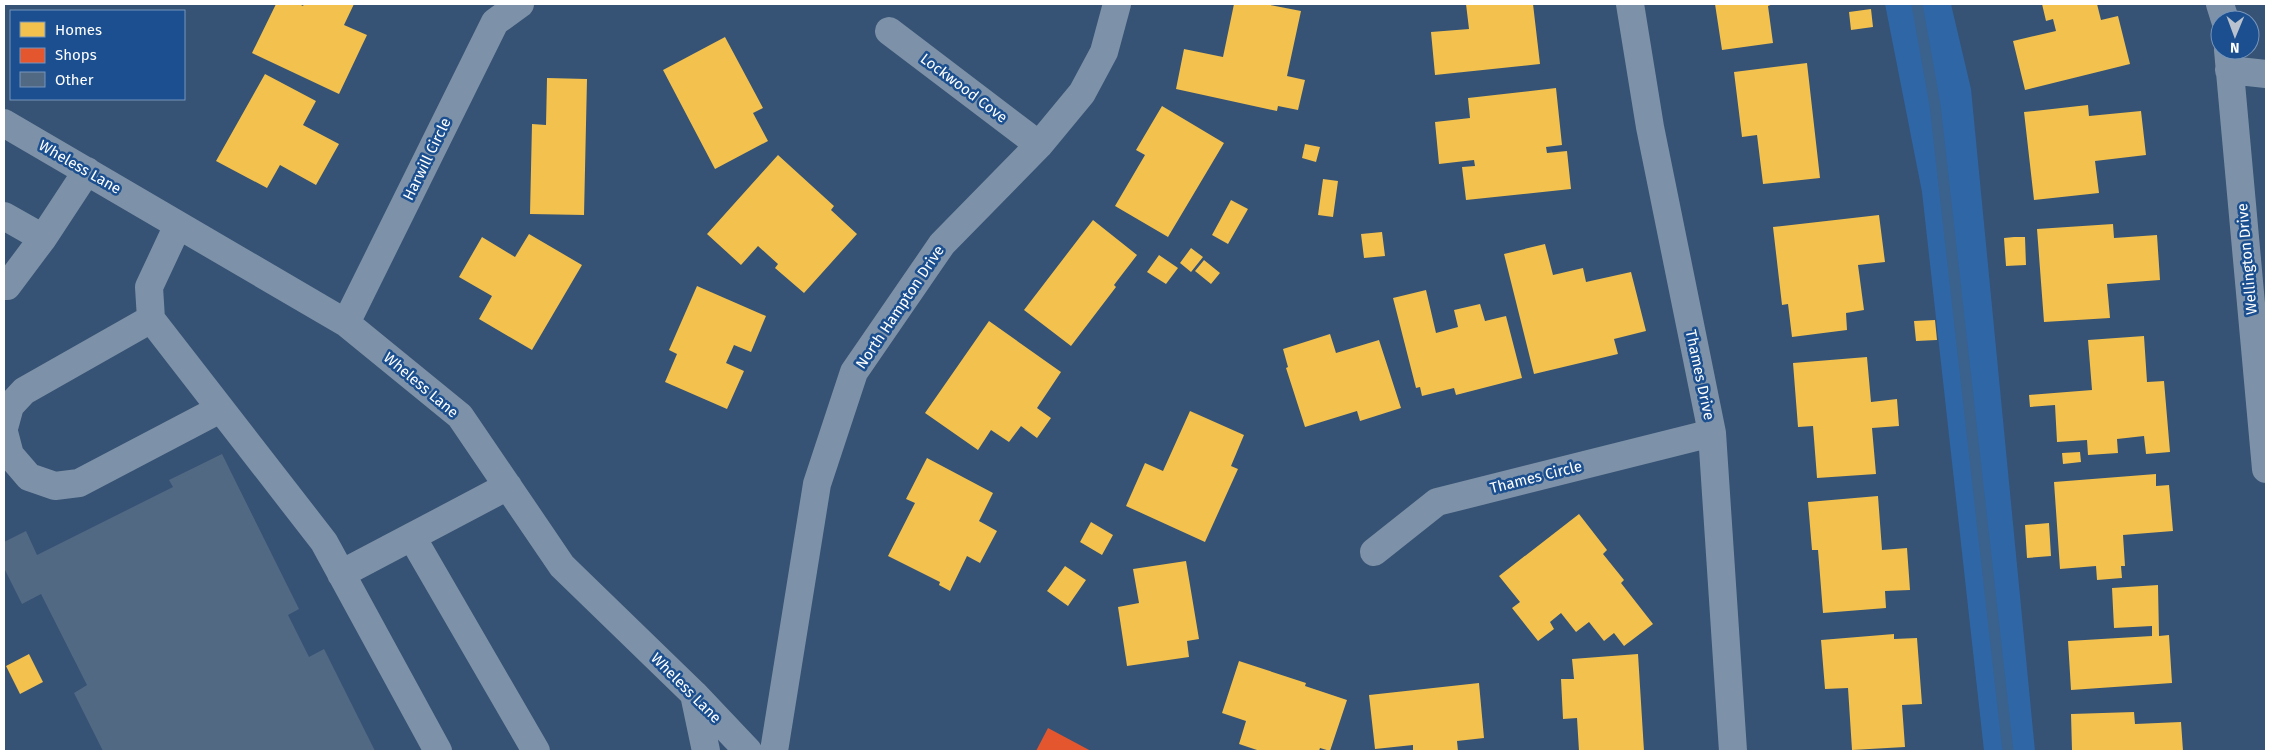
<svg xmlns="http://www.w3.org/2000/svg" width="2270" height="755" font-family="'Fira Sans',sans-serif">
<style>
.green{fill:#2f66a5}
.homes{fill:#f2c14e}
.shops{fill:#e4572e}
.lines{fill:none;stroke-linecap:round;stroke-linejoin:round}
.stream{stroke:#3b618d;stroke-width:11}
.building{fill:#526984}
.minor{stroke:#7d92a8;stroke-width:28}
.labels{text-anchor:middle;dominant-baseline:central;stroke-width:5;stroke-linejoin:round;paint-order:stroke}
.street-label{font-size:15px;fill:#fff;stroke:#1b4f8f}
</style>
<rect width="100%" height="100%" fill="#365274"/>
<!-- green -->
<path class="green" d="M1885 4H1951L1971 89 2035 751H1984L1922 192Z"/>
<!-- homes -->
<path class="homes" d="M276 4H299L303 6 304 4H354L344 25 367 35 339 94 252 53Z
M1234 4H1265L1301 11 1287 76 1305 80 1298 110 1278 106 1277 111 1176 89 1184 49 1223 57Z
M1466 4H1533L1540 64 1435 75 1431 32 1469 29Z
M1715 4H1773L1768 6 1773 43 1722 50Z
M2042 4H2097L2101 20 2118 16 2130 64 2025 90 2013 41 2056 31 2053 19 2046 21Z
M1871 9 1873 27 1851 30 1849 12Z
M725 37 763 108 753 113 768 141 715 169 663 70Z
M1807 63 1820 178 1763 184 1757 135 1742 137 1734 72Z
M265 74 316 101 303 125 339 144 316 185 280 165 267 188 216 161Z
M547 78 587 79 584 215 530 214 532 124 546 125Z
M1556 88 1562 145 1546 147 1547 153 1567 151 1571 189 1466 200 1462 167 1475 166 1474 160 1439 164 1435 122 1470 118 1468 98Z
M2088 105 2089 116 2141 111 2146 155 2095 161 2099 193 2034 200 2024 112Z
M1162 106 1224 143 1168 237 1115 206 1145 155 1136 150Z
M1305 144 1320 147 1316 162 1302 158Z
M778 155 834 206 831 210 857 234 804 293 775 268 778 264 758 246 741 265 707 234Z
M1323 179 1338 181 1333 217 1318 215Z
M1231 200 1248 209 1228 244 1212 235Z
M1879 215 1885 262 1858 265 1864 310 1846 313 1847 330 1792 337 1788 304 1782 305 1773 227Z
M1093 220 1137 255 1114 285 1116 287 1071 346 1024 310Z
M2113 224 2114 238 2157 235 2160 280 2107 284 2110 318 2044 322 2037 229Z
M1382 232 1385 256 1364 258 1361 234Z
M529 234 582 265 532 350 479 319 492 296 459 277 482 237 515 257Z
M2014 237H2025L2026 265 2006 266 2004 238Z
M1545 244 1553 275 1583 268 1586 282 1631 272 1646 331 1614 339 1618 354 1534 374 1504 254Z
M1191 248 1203 257 1191 272 1180 263Z
M1159 255 1178 268 1166 284 1147 272Z
M1204 260 1220 273 1211 284 1195 271Z
M697 286 766 316 751 352 734 345 726 363 744 371 727 409 665 382 677 354 669 350Z
M1426 290 1436 333 1458 327 1454 310 1480 304 1485 321 1506 316 1522 378 1456 395 1454 388 1422 396 1420 387 1416 388 1393 298Z
M1935 320 1937 340 1916 341 1914 321Z
M989 321 1061 372 1037 408 1051 418 1037 438 1021 426 1009 442 991 430 978 450 925 413Z
M1330 334 1336 353 1379 340 1401 408 1360 421 1357 411 1305 427 1286 368 1288 367 1283 349Z
M2144 336 2147 382 2164 381 2170 452 2146 454 2144 436 2117 439 2118 453 2088 455 2087 440 2057 442 2055 405 2030 407 2029 395 2092 390 2088 340Z
M1867 357 1871 402 1897 399 1899 426 1872 428 1876 474 1817 478 1813 426 1798 427 1793 363Z
M1190 411 1244 435 1231 466 1238 469 1205 542 1126 506 1145 463 1163 471Z
M2080 452 2081 462 2063 464 2062 453Z
M927 458 993 493 979 521 997 531 980 563 967 556 950 591 939 585 940 582 888 556 915 503 906 499Z
M2156 474V486L2169 485 2173 531 2123 535 2125 566H2121L2122 578 2097 580 2096 566 2060 569 2054 482Z
M1878 496 1882 550 1907 548 1910 590 1885 591 1886 608 1823 613 1818 550H1812L1808 502Z
M1579 514 1607 550 1603 554 1624 580 1621 583 1653 624 1624 646 1614 633 1604 641 1589 622 1576 632 1561 613 1550 622 1554 629 1538 641 1512 608 1520 602 1499 576Z
M1091 522 1113 535 1102 555 1080 542Z
M2049 523 2051 556 2027 558 2025 525Z
M1186 561 1199 639 1187 641 1189 657 1127 666 1118 607 1139 603 1133 569Z
M1065 566 1086 580 1068 606 1047 591Z
M2158 585 2159 636 2169 635 2172 683 2071 690 2068 641 2152 636V626L2114 628 2112 588Z
M1894 634V639L1917 638 1922 704 1902 705 1905 747 1852 750 1848 688 1825 689 1821 640Z
M29 654 43 682 20 694 6 666Z
M1638 654 1644 751H1579L1577 718 1563 719 1561 679H1574L1572 659Z
M1239 661 1306 683 1305 686 1347 700 1330 751 1320 748 1319 751H1260L1239 744 1246 721 1222 713Z
M1479 683 1484 738 1457 741 1458 751H1413V745L1375 749 1369 695Z
M2134 712 2135 724 2181 722 2183 751H2072L2071 714Z"/>
<!-- shops -->
<path class="shops" d="M1048 728 1091 751H1036Z"/>
<g class="lines">
<!-- stream -->
<path class="stream" d="M1917 4 1935 105 2008 751"/>
</g>
<!-- building -->
<path class="building" d="M222 454 299 609 288 615 309 657 324 649 375 751H103L74 693 87 685 41 594 22 604 4 568V542L26 531 37 555 173 487 169 480Z"/>
<g class="lines">
<!-- minor -->
<path class="minor" d="M1630 4 1650 127 1712 433 1733 751
M2220 4 2225 20
M889 31 1039 145
M2228 50 2266 469
M2229 70 2266 74
M4 123 346 323 460 416 562 566 694 694 748 751
M4 216 43 238 87 171
M178 225 149 287 151 319 324 542 438 751
M4 286H7L43 238
M346 323 495 22 520 4
M4 428 10 406 24 391 151 319
M4 432 10 455 29 477 55 486 79 483 220 409
M412 537 536 751
M1374 552 1437 502 1712 433
M341 574 508 486
M694 694 706 751
M774 751 817 484 854 372 942 244 1039 145 1082 93 1104 52 1117 4"/>
</g>
<g class="labels">
<!-- street labels -->
<g class="street-label">
<text transform="translate(964 88) rotate(37)">Lockwood Cove</text>
<text transform="translate(427 159) rotate(-64)">Harwill Circle</text>
<text transform="translate(80 167) rotate(30)">Wheless Lane</text>
<text transform="translate(2247 259) rotate(-95)">Wellington Drive</text>
<text transform="translate(900 307) rotate(-56)">North Hampton Drive</text>
<text transform="translate(1700 375) rotate(78)">Thames Drive</text>
<text transform="translate(421 385) rotate(40)">Wheless Lane</text>
<text transform="translate(1536 477) rotate(-14)">Thames Circle</text>
<text transform="translate(686 688) rotate(45)">Wheless Lane</text>
</g>
</g>
<!-- border -->
<rect width="2270" height="755" fill="none" stroke="#ffffff" stroke-width="10"/>
<!-- legend -->
<rect x="10" y="10" width="175" height="90" fill="#1b4f8f" stroke="#7695bc"/>
<rect x="20" y="22" width="25" height="15" fill="#f2c14e" stroke="#7695bc"/>
<text x="55" y="35" font-size="15" fill="#ffffff">Homes</text>
<rect x="20" y="48" width="25" height="15" fill="#e4572e" stroke="#7695bc"/>
<text x="55" y="60" font-size="15" fill="#ffffff">Shops</text>
<rect x="20" y="72" width="25" height="15" fill="#526984" stroke="#7695bc"/>
<text x="55" y="85" font-size="15" fill="#ffffff">Other</text>
<!-- north arrow -->
<g transform="translate(2235 35) rotate(181)"><circle r="24" fill="#1b4f8f" stroke="#7695bc"/>
<path d="M0-4L9 19L0 12L-9 19Z" fill="#b9c2ce"/>
<text y="-8" font-size="14" font-weight="bold" text-anchor="middle" fill="#ffffff">N</text>
</g>
</svg>
